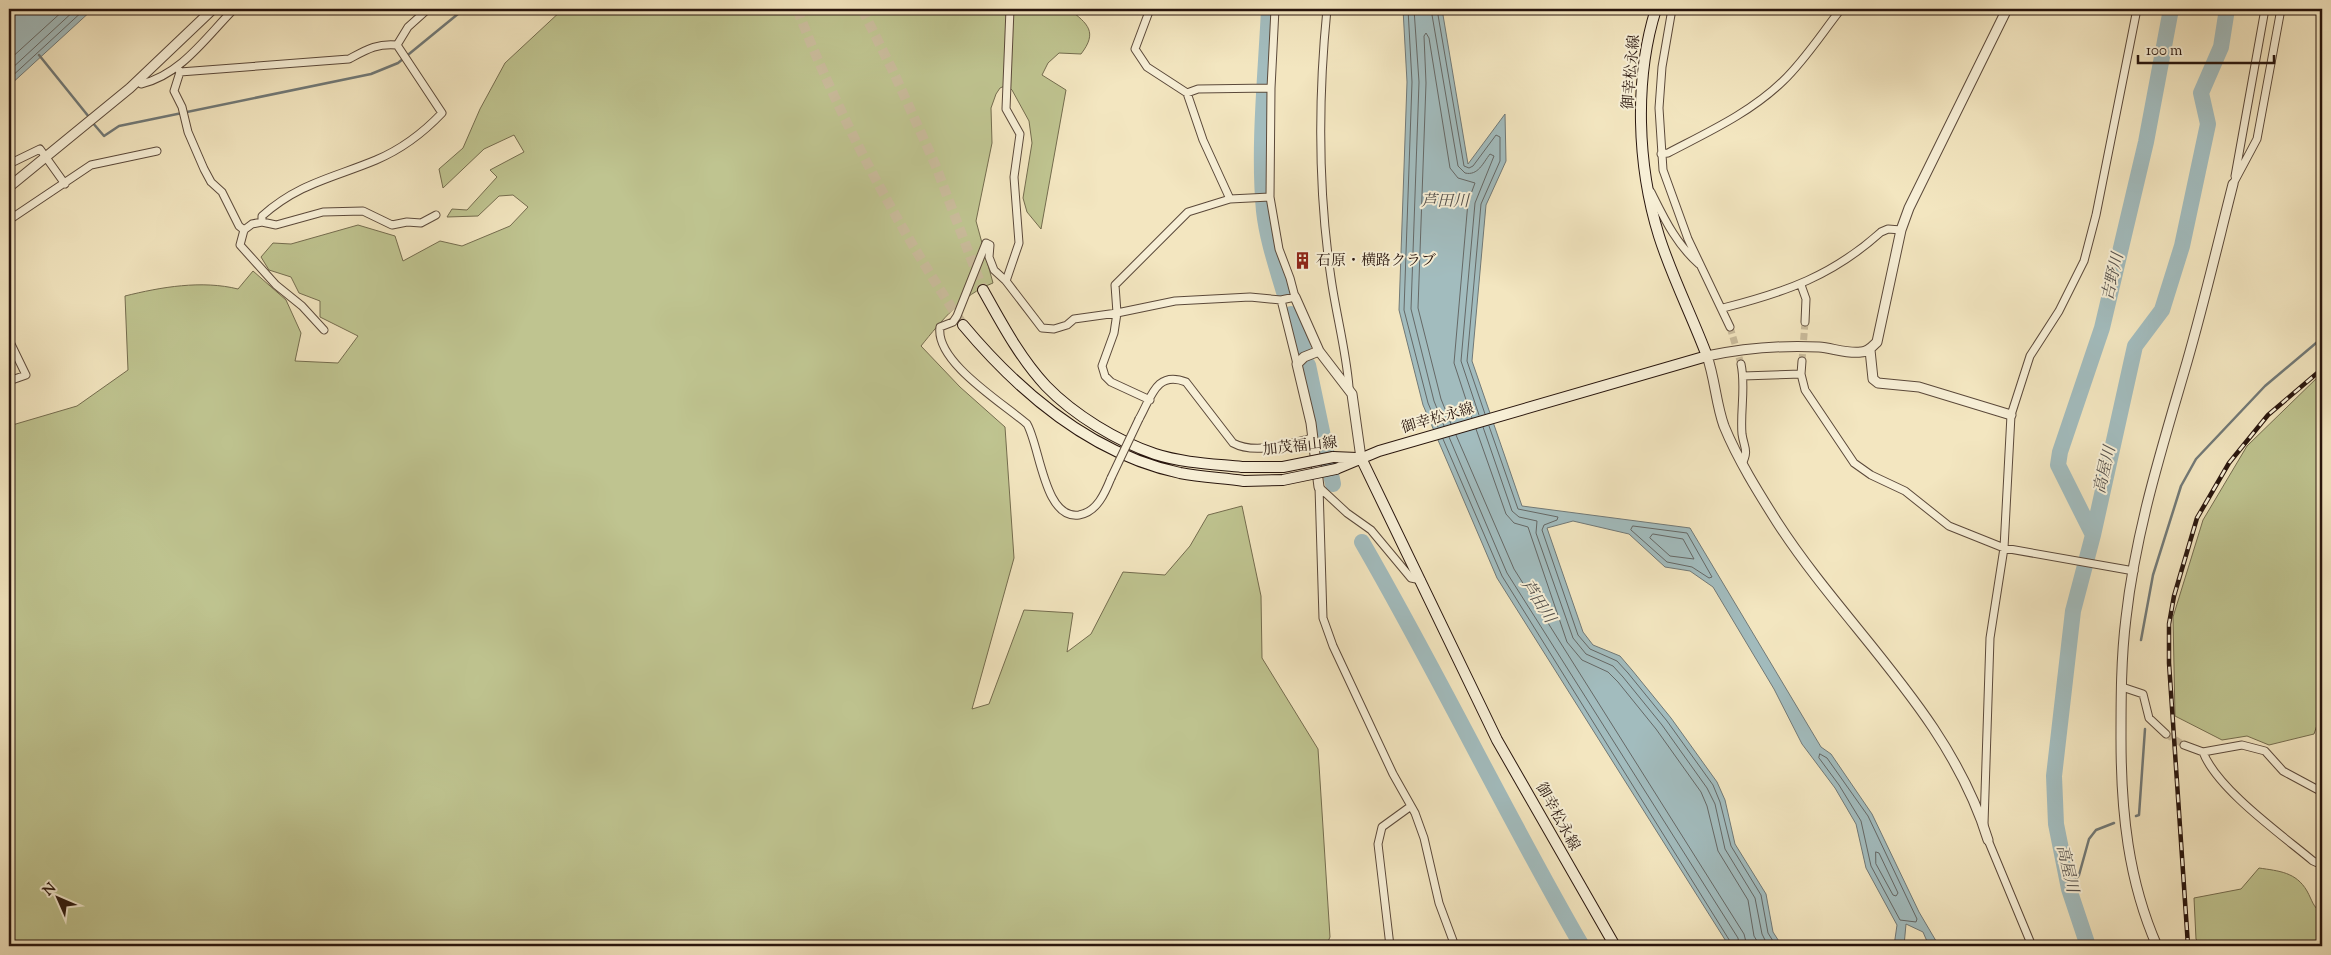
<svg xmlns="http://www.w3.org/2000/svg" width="2331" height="955" font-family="'Sorts Mill Goudy','Noto Serif JP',serif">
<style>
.green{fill:#bfc490;stroke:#746c4e}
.water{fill:#a2bcbe;stroke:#717977}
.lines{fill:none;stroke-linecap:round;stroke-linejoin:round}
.shore{stroke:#656866;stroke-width:1}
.stream{stroke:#717977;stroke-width:2.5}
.river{stroke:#a2bcbe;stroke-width:16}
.minor-tunnel{stroke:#cabc9c;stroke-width:7;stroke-dasharray:7 3.5;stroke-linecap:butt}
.secondary-tunnel{stroke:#cabc9c;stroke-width:10;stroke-dasharray:10 5;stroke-linecap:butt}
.minor-casing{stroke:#5b493a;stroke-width:9}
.tertiary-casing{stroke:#5b493a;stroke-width:11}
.secondary-casing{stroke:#28150d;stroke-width:12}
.minor{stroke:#f7efd6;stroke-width:7}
.tertiary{stroke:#f7efd6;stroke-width:9}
.secondary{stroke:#f7efd6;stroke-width:10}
.rail-casing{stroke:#28150d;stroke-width:4.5}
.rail{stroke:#f7efd6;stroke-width:2.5;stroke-dasharray:8;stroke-linecap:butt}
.minor-bridge-casing{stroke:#5b493a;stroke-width:9;stroke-linecap:butt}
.secondary-bridge-casing{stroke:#28150d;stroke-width:12;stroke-linecap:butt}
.minor-bridge{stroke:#f7efd6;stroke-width:7}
.secondary-bridge{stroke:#f7efd6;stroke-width:10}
.labels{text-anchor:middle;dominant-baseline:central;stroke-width:4;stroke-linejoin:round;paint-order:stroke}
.street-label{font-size:15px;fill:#28150d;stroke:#f7efd6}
.poi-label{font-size:15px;fill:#28150d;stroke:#f7efd6;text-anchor:start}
.water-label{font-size:16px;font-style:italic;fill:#534f4b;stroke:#f7efd6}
</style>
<rect width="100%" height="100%" fill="#f3e6c0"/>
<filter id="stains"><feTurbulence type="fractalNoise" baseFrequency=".004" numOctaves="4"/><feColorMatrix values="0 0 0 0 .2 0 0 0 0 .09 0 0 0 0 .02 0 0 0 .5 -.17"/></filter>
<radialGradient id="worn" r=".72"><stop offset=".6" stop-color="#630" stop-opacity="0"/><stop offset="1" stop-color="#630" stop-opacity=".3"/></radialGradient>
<!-- green -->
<path class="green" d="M563 9H1069C1088 24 1098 32 1081 54L1059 53 1048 63 1042 75 1066 90 1041 229 1027 212 1023 198 1032 143 1029 121 1012 90 1007 85 1000 88 996 94 991 108 992 143 976 221 993 283C962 295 942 320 921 346L960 387 1005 427 1014 558 972 709 989 704 1024 610 1073 613 1067 652 1091 634 1123 572 1165 575 1190 546 1208 515 1242 506 1261 596 1262 658 1318 749 1330 937 1326 946H9V426L77 406 128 370 125 296C161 287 202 280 238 289L253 271 286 300 301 333 295 361 338 363 358 336 320 317V301L299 293 291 277 269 270 261 257 273 243 291 244 358 225 395 236 403 261 440 241 462 246 510 226 528 207 513 195 499 196 478 216 447 217 452 209 467 210 497 177 490 170 524 152 514 135 484 149 443 188 439 169 463 148 480 109 505 63Z
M2322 373V670L2317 675 2322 710 2314 734 2269 745 2247 736 2222 740 2175 716 2173 617 2203 520 2247 446Z
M2259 868C2279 871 2296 872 2307 891 2313 902 2312 905 2322 914V946H2201L2196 939 2194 898 2241 889Z"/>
<!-- water -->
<path class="water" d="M9 9H93L9 86Z
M1403 9H1442L1468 164 1505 114 1506 161 1486 205 1472 361 1522 506 1690 528 1821 747 1831 754 1872 814 1919 912 1939 946H1929L1923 932 1906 924 1904 946H1894L1897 925 1866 868 1856 824 1835 788 1802 744 1774 689 1713 587 1690 571 1665 567 1629 534 1573 521 1547 528 1583 632 1593 645 1620 656 1632 670 1671 718 1717 782 1725 800 1735 844 1766 894 1773 932 1782 946H1729L1497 578 1423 405 1399 310 1407 82Z"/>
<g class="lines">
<!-- shore -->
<path class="shore" d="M1408 9 1412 82 1404 310 1428 403 1438 427
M1414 9 1419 82 1411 309 1434 401 1444 426
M1431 9 1458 166 1465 173C1478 176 1483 163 1490 154L1494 156 1475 203 1461 361 1479 415
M1437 9 1464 166 1469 168 1473 166 1496 135 1500 137V161L1481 204 1467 361 1485 414
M9 60 65 9
M9 71 76 9
M9 79 85 9
M1451 424 1441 399 1418 308 1426 83 1424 36 1426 33 1429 38 1450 168 1458 178 1475 183 1468 202 1454 363 1472 418
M1489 426 1518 509 1558 517 1557 520 1544 525 1542 530 1578 635 1590 649 1617 661 1628 673 1667 721 1713 785 1720 802 1731 846 1761 895 1768 933 1776 946
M1483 427 1512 511 1519 517 1537 521 1536 533 1573 638 1586 654 1613 666 1623 677 1662 725 1707 788 1715 804 1725 849 1755 898 1762 934 1768 946
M1476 429 1506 514 1514 523 1528 527 1567 642 1582 660 1608 672 1618 682 1656 729 1701 792 1707 806 1718 851 1748 900 1754 936 1760 946
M1456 435 1514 569 1744 934 1747 946
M1449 437 1507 573 1738 938 1739 946
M1443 439 1502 576 1733 946
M1633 526 1687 533 1712 577 1709 578 1692 567 1667 562 1631 530Z
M1653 534 1683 539 1694 559 1670 556 1650 538Z
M1820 754 1827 758 1868 816 1917 919 1916 922 1900 920 1871 866 1861 821 1839 785 1819 758Z
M1876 852 1879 853 1898 893 1896 896 1893 895 1876 864Z"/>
<!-- stream -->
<path class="stream" d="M39 55 89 117
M92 122 104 136 119 126 371 74 398 63 464 9
M2141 640 2153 575 2181 486 2196 459 2265 386 2322 338
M2136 816 2139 815 2145 729
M2069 889 2079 875 2089 839 2096 830 2114 823"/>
<!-- river -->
<path class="river" d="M1269 9C1266 74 1258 146 1264 211 1267 238 1276 265 1284 292
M1291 314 1303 348
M1308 365 1333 484
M2093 535 2058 465 2060 452 2102 328 2146 142 2171 9
M1362 542C1439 675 1505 813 1582 946
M2088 946 2069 889 2056 824 2054 776 2073 611 2093 535 2135 346 2162 310 2182 246 2208 124 2201 93 2221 47 2227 9"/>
<!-- minor-tunnel -->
<path class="minor-tunnel" d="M1730 327 1741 364
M1802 361 1805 322
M2166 734 2184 745"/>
<!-- secondary-tunnel -->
<path class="secondary-tunnel" d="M797 9C841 121 896 224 963 325
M862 9 893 71 935 164 983 290"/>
<defs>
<path id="minor" d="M1150 9 1135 49 1147 67 1187 93 1203 140 1230 199
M1327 9C1318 99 1318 189 1331 278 1336 314 1346 350 1349 387
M1672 9 1662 67 1659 108 1663 170 1688 239 1730 327
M177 67 180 72 174 91 182 107 188 132 204 169 211 182 222 192 239 226 244 230 252 224 262 222 276 225 323 212 363 211 392 225 407 222 421 223 436 215
M180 72 349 59C366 50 377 43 397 45
M138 80 141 84C181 75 207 36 234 9
M1187 93 1198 89 1271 88
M1661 154 1668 153C1708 132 1750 113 1783 81 1805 60 1822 33 1841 9
M9 164 40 149 65 184
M2235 176 2265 9
M2233 184 2257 139 2281 9
M1651 192C1664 218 1676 244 1699 264
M1270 197 1230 199 1188 212 1115 285 1117 313 1175 301 1250 297 1281 300 1295 297 1290 278 1279 249 1270 197 1271 88 1275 9
M9 220 91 165 157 151
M262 222V216C299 183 333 178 376 160 402 149 423 133 442 113L397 45 408 27 428 9
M244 230 240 245 276 285 302 306 324 330
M1006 281 1019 243 1014 177 1020 134 1006 109 1010 9
M1801 285 1806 299 1805 322
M1281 300 1297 364
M1723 308C1786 292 1832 276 1881 232L1888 229 1901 230
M9 340 26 375 9 381
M1802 361 1801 374 1805 390 1854 463 1871 475 1905 491 1949 526 2004 548 2134 571
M1741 364C1746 387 1740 411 1742 434 1744 448 1749 450 1742 464
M1743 376 1801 374
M1139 419C1151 398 1156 370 1186 382L1233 443C1255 455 1288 444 1312 438
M1111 478C1105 493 1097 512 1079 515 1044 520 1040 446 1027 424 1003 403 935 362 940 327L953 322 957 316 986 243 990 245 989 257 994 270 1006 281 1042 328 1054 329 1067 325 1074 319 1117 313 1114 333 1102 366 1105 376 1111 382 1150 400
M1319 487 1323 618 1333 646 1393 774 1415 813 1424 838 1439 903 1455 946
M1319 487 1347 513 1371 530 1411 578 1421 580
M2122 687 2143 694 2149 718 2166 734
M2184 745 2203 752 2242 745 2265 751 2283 771 2322 792
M2203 752C2217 789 2282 835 2313 861L2322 865
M1984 824 1990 638 2004 548 2011 415 2030 356 2059 311 2084 261 2096 215 2137 9
M1988 840 2032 946
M1390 946 1378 844 1382 827 1411 806"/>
<path id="tertiary" d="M9 187 130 88 213 9
M1295 297 1319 351 1352 394 1361 458
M1870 350 1873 379 1878 383 1919 387 2011 415
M1319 487 1311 423 1297 364 1304 357 1319 351
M1988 840C1950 715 1846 629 1777 522 1758 492 1738 460 1724 426 1716 404 1715 379 1707 356 1745 348 1780 345 1819 347 1832 348 1848 354 1861 352 1868 352 1872 347 1877 342L1901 230 1909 208 2007 9
M2157 946C2128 880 2121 811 2121 739 2121 699 2121 658 2126 618 2136 529 2162 448 2187 362 2204 303 2218 243 2233 184"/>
<path id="secondary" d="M983 290C1002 324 1020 358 1046 386 1074 415 1117 441 1155 454 1183 463 1213 464 1242 467
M963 325C1019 392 1091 454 1180 473 1201 477 1223 478 1244 481
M1333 457 1357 458
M1361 458 1497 740 1615 946
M1336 469 1379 451 1707 356C1692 316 1672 277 1659 236 1637 165 1634 79 1656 9"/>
</defs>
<!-- minor casing -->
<use href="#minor" class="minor-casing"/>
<!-- tertiary casing -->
<use href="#tertiary" class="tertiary-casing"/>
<!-- secondary casing -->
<use href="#secondary" class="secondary-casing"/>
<!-- minor -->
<use href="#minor" class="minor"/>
<!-- tertiary -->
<use href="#tertiary" class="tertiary"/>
<!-- secondary -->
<use href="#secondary" class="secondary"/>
<defs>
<path id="rail" d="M2188 946 2169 663V624L2174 596 2197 518 2229 463 2268 415 2322 369"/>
</defs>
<!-- rail casing -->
<use href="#rail" class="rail-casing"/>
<!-- rail -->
<use href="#rail" class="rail"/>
<defs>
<path id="minor-bridge" d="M1111 478 1139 419"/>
<path id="secondary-bridge" d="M1242 467H1283L1333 457
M1244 481 1283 480 1336 469"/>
</defs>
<!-- minor-bridge casing -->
<use href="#minor-bridge" class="minor-bridge-casing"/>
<!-- secondary-bridge casing -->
<use href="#secondary-bridge" class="secondary-bridge-casing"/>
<!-- minor-bridge -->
<use href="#minor-bridge" class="minor-bridge"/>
<!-- secondary-bridge -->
<use href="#secondary-bridge" class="secondary-bridge"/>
</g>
<!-- icons -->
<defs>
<symbol id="building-bare" viewBox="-9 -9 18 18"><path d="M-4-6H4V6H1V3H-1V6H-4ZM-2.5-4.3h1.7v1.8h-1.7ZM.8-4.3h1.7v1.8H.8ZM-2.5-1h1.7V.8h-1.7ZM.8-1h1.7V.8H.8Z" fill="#8f2418" stroke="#f7efd6" stroke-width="2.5" paint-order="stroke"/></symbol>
</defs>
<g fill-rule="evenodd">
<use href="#building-bare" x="1290" y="248" width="25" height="25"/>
</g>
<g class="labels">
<!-- street labels -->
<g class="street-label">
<text transform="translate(1632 72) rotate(-85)">御幸松永線</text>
<text transform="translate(1438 419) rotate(-16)">御幸松永線</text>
<text transform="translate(1300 447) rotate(-6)">加茂福山線</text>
<text transform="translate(1557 817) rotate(61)">御幸松永線</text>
</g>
<!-- poi labels -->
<g class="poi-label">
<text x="1316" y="261">石原・横路クラブ</text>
</g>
<!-- water labels -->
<g class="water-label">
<text x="1445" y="202">芦田川</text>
<text transform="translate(2114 277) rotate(-77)">吉野川</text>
<text transform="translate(2106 470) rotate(-77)">高屋川</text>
<text transform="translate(1537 602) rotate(57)">芦田川</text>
<text transform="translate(2066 869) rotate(77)">高屋川</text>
</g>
</g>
<!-- margin -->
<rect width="2331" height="955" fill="none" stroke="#f3e6c0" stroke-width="30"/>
<rect x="10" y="10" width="2311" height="935" fill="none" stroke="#28150d" stroke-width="2.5"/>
<rect x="15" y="15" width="2301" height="925" fill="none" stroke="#28150d"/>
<!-- north arrow -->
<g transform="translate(58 898) rotate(315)" stroke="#f7efd6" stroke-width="4" paint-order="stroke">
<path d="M0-4L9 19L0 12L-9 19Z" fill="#28150d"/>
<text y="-8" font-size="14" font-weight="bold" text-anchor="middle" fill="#28150d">N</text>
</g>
<!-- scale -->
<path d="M2138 55v8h136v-8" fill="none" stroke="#28150d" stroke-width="2.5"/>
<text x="2146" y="55" font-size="15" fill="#28150d" stroke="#f7efd6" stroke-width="4" paint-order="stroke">100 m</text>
<rect width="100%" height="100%" filter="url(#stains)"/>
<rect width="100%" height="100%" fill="url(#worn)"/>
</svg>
